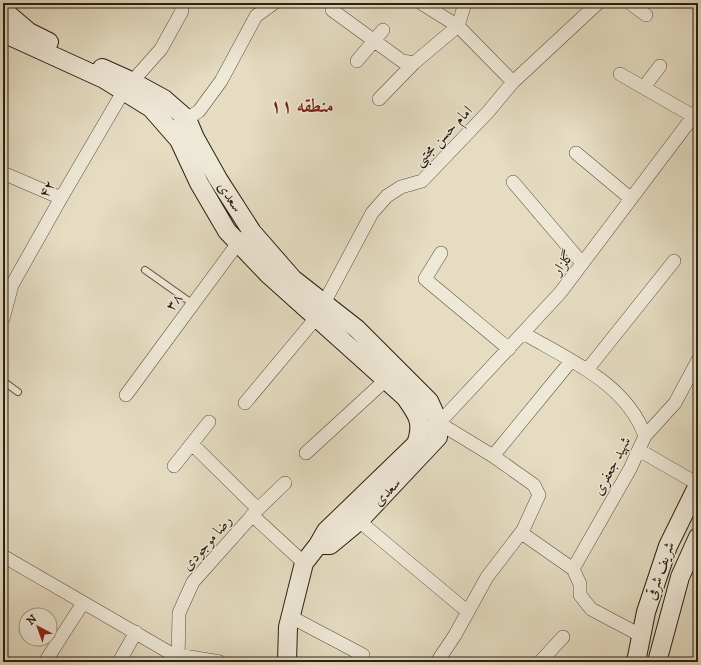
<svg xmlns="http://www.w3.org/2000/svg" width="701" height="665" font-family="'IM FELL DW Pica',Amiri,serif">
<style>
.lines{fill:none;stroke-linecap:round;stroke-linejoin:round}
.lane-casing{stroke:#5a4f3e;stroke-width:8}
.street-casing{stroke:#5a4f3e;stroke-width:14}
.secondary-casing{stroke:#2b2012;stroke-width:20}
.lane{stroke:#eee8d7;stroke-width:6}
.street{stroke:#eee8d7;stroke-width:13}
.secondary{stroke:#eee8d7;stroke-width:18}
.labels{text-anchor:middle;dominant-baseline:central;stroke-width:3;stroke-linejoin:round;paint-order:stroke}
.street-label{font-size:15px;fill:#2b2012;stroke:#eee8d7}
.district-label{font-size:19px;font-weight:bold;fill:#7a1f14;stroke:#eee8d7}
</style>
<rect width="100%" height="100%" fill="#e5dcc2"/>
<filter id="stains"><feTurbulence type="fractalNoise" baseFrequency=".005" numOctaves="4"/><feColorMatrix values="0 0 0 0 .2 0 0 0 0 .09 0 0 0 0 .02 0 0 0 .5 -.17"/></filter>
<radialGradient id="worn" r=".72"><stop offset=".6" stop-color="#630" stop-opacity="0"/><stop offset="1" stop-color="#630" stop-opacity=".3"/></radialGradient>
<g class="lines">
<defs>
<path id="lane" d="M145 270 193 304
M3 381 18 392"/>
<path id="street" d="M421 3 458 26 513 82
M630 3 646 15
M332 10 402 61 414 63
M357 61 383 30
M620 74 693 116
M644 87 660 66
M379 99 414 63 458 26 465 3
M170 130 199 111 221 81 256 16 274 3
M576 153 630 198
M3 173 61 198
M513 182 582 263
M441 253 425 279 509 349
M3 319 12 285 61 198 123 92 161 49 182 11 181 3
M523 333C569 360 626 383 645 436L630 469 573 569
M587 370 674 261
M126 395 238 243 244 238
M245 403 316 318 372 213 387 196 401 187 422 181 488 112 513 82 598 3
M439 423 493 456 534 485 539 495 523 530V534L573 569 580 584V595L591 609 642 636
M421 430 439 423 560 293 698 110
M645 436 675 403 698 360
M192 444 258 509
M639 450 698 484
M306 453 391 375
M493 456 571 361
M174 466 209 422
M252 515 304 563
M359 521 468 612
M3 556 172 654 220 662
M291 617 363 655
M45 662 83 603
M119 662 136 632
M178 662 179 613 193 582 258 509 285 483
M437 662 455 635 487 577 523 530
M540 662 563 637"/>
<path id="secondary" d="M4 3 8 14 29 32 49 42
M3 33 104 79 151 108 179 140 199 183 227 231 268 274 405 397C417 414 424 422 416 444L326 531 318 545 304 563 288 627 287 662
M102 68 131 81 164 99 187 119 195 138 218 179 252 232 293 279 357 329 429 401 439 423 438 437 359 521 330 545H318
M636 662 646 612 668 546 698 485
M657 662 680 577 698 537"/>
</defs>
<!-- lane casing -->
<use href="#lane" class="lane-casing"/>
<!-- street casing -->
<use href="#street" class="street-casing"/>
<!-- secondary casing -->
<use href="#secondary" class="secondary-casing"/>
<!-- lane -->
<use href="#lane" class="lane"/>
<!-- street -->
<use href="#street" class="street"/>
<!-- secondary -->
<use href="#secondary" class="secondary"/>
</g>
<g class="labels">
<!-- street labels -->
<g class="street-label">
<text transform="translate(443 136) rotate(-46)">امام حسن مجتبی</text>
<text transform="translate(47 189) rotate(-61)">۴۲</text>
<text transform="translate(230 197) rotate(57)">سعدی</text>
<text transform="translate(563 263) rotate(-53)">گلزار</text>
<text transform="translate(174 302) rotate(-54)">۳۸</text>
<text transform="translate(612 466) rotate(-62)">شهید جعفری</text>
<text transform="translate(387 492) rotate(-46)">سعدی</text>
<text transform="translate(207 543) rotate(-49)">رضا موجودی</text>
<text transform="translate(660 571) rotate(-71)">شریف شرقی</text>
</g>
<!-- district labels -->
<g class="district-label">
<text x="302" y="106">منطقه ۱۱</text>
</g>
</g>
<!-- margin -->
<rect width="701" height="665" fill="none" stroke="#e5dcc2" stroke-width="16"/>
<rect x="4" y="4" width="693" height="657" fill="none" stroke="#2b2012" stroke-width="2"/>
<rect x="8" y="8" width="685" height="649" fill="none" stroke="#2b2012"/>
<!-- north arrow -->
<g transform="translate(38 627) rotate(319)"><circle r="19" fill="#eee8d7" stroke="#a09888"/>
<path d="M0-3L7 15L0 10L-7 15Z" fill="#8f2418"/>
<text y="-6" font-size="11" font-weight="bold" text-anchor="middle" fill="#2b2012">N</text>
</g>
<rect width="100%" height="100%" filter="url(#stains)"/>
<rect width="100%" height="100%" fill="url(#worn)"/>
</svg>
